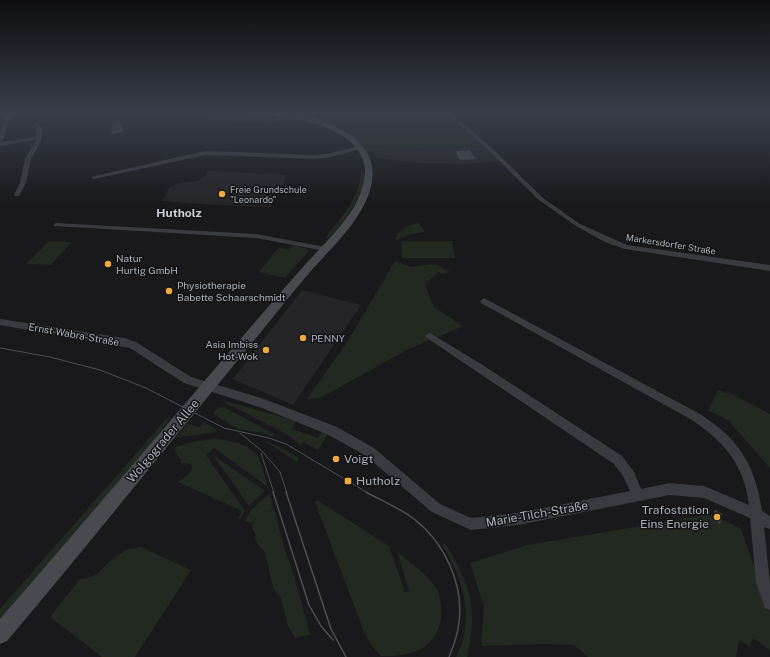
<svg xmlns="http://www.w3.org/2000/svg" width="770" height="657" font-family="'Public Sans',sans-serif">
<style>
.built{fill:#252528}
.green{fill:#212921}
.building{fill:#45474b;stroke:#333337}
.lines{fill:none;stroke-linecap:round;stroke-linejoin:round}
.street{fill:#3a3b40;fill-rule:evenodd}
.secondary{fill:#484a50;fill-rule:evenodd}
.tram-far1{stroke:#4d4f55;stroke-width:1}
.tram{stroke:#4d4f55;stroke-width:1.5}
.poi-dot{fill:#efaa3d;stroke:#141416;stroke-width:1.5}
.labels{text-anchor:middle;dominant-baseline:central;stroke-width:3;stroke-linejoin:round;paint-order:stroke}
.far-poi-label{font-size:9px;fill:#abb1ba;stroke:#141416;text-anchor:start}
.far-street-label{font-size:9px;fill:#abb1ba;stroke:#141416}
.poi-label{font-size:10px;fill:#abb1ba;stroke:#141416;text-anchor:start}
.street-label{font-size:10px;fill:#abb1ba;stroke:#141416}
.far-district-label{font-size:12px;font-weight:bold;fill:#ccd0d6;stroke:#141416}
.near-street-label{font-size:12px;fill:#abb1ba;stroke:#141416}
.near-poi-label{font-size:12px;fill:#abb1ba;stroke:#141416;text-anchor:start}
</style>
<rect width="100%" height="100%" fill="#19191b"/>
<!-- built -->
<path class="built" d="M484 146 500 161 463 164 420 163 376 158 374 152Z
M208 170 233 172 287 175 271 207 212 205 162 201 169 188 178 183 198 181 204 177Z
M302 290 361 305 293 405 233 379Z"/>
<!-- green -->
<path class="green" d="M298 112H444L453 118 484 146 364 152 349 135 295 114Z
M361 173 365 174C363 199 344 221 328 239L325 238C340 219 360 198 361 173Z
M419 223 425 232 411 234 397 240 395 239C398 230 411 224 419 223Z
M49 241 72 242 51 265 26 264Z
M401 241H452L455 258H402Z
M294 245 307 249 308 252 285 278 259 272 279 247 287 250Z
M395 261 411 267 435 264 450 272 442 274 438 272 425 285 434 307 463 326 407 350 320 398 307 399 349 339Z
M718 390 734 395 770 414V468L728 420 708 410Z
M225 401 296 421 292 429 318 438 322 431 328 434 318 450 303 442 301 445 286 434 224 402Z
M222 407H224L274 434 272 437 262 433 238 429 213 414 216 409Z
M170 417 161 432 0 621V609L167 418Z
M204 422 217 430 215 432 176 438 188 423 199 428Z
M215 439C228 439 250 445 258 456 263 465 265 477 268 487L214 448 206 455 245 511 240 519H238L242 511 178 482C185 477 194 473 191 464L181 463V460L174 449 176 447 191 442Z
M263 440 280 447 299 458 297 462Z
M213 455 265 491 249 506Z
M270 493 273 508 267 514 274 509 284 547 294 575 310 635 295 638 288 626 281 598 273 588 265 552 259 546 255 538 256 535C251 529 252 523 256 517L251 523 245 521 251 510Z
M317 500 389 546 405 592 409 591 397 551C408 561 430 577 437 589 441 598 442 610 441 619 436 650 409 657 381 656L373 647 364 632 315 502Z
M711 514 741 529 770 612V650L753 638 750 647 739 640 736 657H588L574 645 545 644 481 646 484 607 470 563 528 545Z
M445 543C471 585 478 608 467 657H456C476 621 463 577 442 545Z
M141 547 191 570 135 657H102L50 617 79 580 96 575 110 561 128 549Z"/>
<!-- building -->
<path class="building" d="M122 122 123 132 112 134V124Z
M470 150 476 159 460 160 455 151Z
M715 510 722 514 720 524 713 520Z"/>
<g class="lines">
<!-- street -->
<path class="street" d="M8 112H12V113L33 112 11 116 3 140 0 142V133L6 117H0V115L7 114Z
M445 112H450L492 148 543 198 580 224 627 245 770 265V271L625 249 605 242 576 226 539 200 488 150Z
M293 115H295V117L275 122 209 120 200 123 198 122 209 118 275 120Z
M36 123 43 128 41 141 31 159 26 183 19 196H15L14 195 20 183 25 159 36 140 0 146V142L36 137 37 128 33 125Z
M359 146 361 147V149L326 158 314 159 205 155 94 179 91 177 205 151 314 155 326 154Z
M56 223 256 234 325 247 329 249 325 251 256 238 54 226 53 225Z
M484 298 700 414C739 439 755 464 762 511L770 516V529L764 527 770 583V610L765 608 756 583 750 518 704 498 670 495 518 525 471 530 432 512 366 456 329 435 262 408 184 383 130 348 0 325V319L124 338 136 342 191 377 264 399 337 427 374 448 440 504 471 518 518 513 630 491 623 476 614 464 427 338 425 336 427 334 430 333 481 364 622 456 634 472 641 489 670 483 704 486 749 505C744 464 725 443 692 420L481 303 480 301Z"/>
<!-- secondary -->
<path class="secondary" d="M261 112C299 109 381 129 372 181 367 216 332 247 310 272 293 292 277 312 261 332 176 435 93 539 7 641L0 644V619C82 525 162 430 243 336 263 313 283 289 304 266 321 247 340 229 354 207 360 196 365 183 365 170 362 127 297 118 264 114Z"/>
<!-- tram-far1 -->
<path class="tram-far1" d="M0 348 50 357 100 370 146 388 224 428 269 438 286 444 368 493
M240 433 262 451 280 472 287 493
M261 453 274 493"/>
<!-- tram -->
<path class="tram" d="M273 492 309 605 321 626 333 640
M286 492 331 629 346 657
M366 492C382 501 400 508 414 519 444 542 464 584 459 622 458 634 454 645 449 657"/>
</g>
<!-- sky -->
<linearGradient id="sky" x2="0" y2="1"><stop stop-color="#0e0e0f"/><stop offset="0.55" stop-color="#383e4a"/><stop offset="1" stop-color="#383e4a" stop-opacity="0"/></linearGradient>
<rect width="770" height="204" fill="url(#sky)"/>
<!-- markers -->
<g class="poi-dot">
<circle cx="222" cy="194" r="4"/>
<circle cx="108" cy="264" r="4"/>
<circle cx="169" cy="291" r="4"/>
<circle cx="303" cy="338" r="4"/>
<circle cx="266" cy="350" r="4"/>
<circle cx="336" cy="459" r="4"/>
<rect x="344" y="477" width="8" height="8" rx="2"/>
<circle cx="717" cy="517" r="4"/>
</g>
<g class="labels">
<!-- far-poi labels -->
<g class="far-poi-label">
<text x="230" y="189">Freie Grundschule<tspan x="230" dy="10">"Leonardo"</tspan></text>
</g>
<!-- far-street labels -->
<g class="far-street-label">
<text transform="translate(671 244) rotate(9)">Markersdorfer Straße</text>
</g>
<!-- poi labels -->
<g class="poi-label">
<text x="116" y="258">Natur<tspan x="116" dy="12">Hurtig GmbH</tspan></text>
<text x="177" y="285">Physiotherapie<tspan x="177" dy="12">Babette Schaarschmidt</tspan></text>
<text x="311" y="338">PENNY</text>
<text x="258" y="344" text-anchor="end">Asia Imbiss<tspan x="258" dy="12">Hot-Wok</tspan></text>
</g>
<!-- street labels -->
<g class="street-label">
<text transform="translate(74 334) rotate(10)">Ernst-Wabra-Straße</text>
</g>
<!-- far-district labels -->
<g class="far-district-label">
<text x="179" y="213">Hutholz</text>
</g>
<!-- near-street labels -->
<g class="near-street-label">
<text transform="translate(163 441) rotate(-50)">Wolgograder Allee</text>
<text transform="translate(537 514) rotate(-10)">Marie-Tilch-Straße</text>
</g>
<!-- near-poi labels -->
<g class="near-poi-label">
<text x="344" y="459">Voigt</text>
<text x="356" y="481">Hutholz</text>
<text x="709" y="510" text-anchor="end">Trafostation<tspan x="709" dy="14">Eins Energie</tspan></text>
</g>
</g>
</svg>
